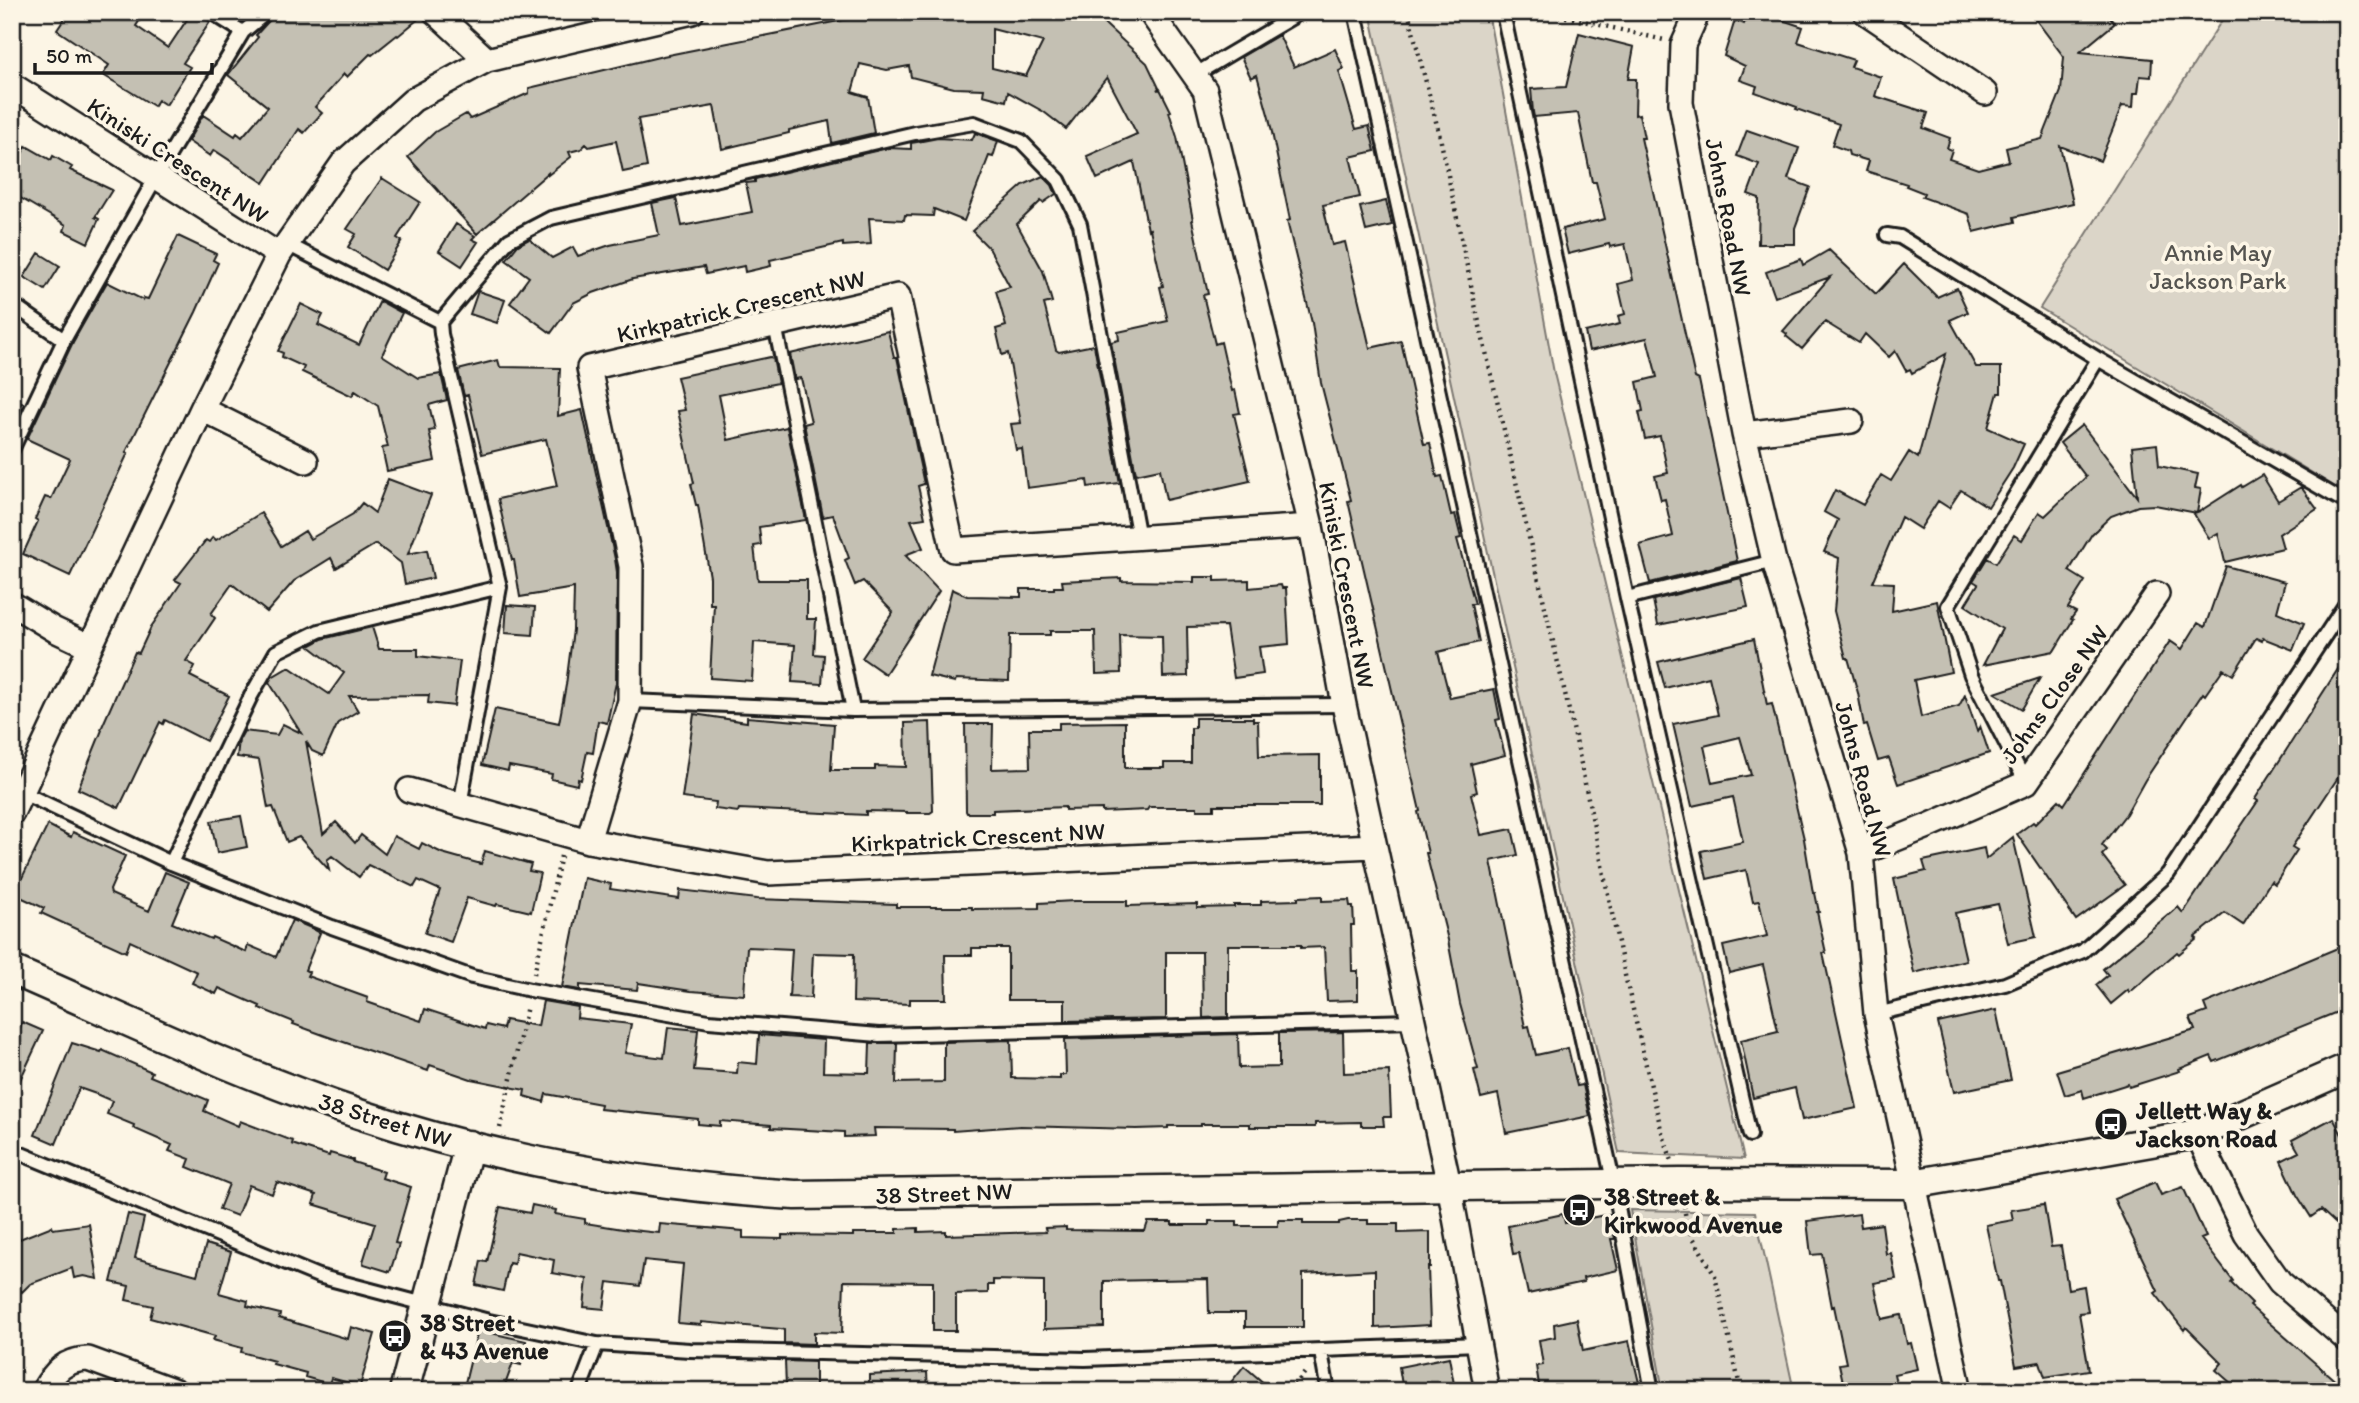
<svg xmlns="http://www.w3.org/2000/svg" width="2359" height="1403" font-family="Itim,sans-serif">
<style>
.green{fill:#dbd5c8;stroke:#7c7872;stroke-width:2}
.building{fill:#c4c0b3;stroke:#1c1c1c;stroke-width:2;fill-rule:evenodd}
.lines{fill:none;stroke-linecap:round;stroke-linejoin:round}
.service-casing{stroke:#1c1c1c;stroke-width:18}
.minor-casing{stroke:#1c1c1c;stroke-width:28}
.tertiary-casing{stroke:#1c1c1c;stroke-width:33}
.path{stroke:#1c1c1c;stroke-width:4.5;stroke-dasharray:2 5;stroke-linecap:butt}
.service{stroke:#fcf5e5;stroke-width:12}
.minor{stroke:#fcf5e5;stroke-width:23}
.tertiary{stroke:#fcf5e5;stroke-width:28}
.labels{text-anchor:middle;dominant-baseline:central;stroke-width:7;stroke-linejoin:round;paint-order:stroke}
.street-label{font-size:24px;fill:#1c1c1c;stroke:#fcf5e5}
.park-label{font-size:24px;fill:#555450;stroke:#fcf5e5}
.poi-label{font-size:24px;font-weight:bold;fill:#1c1c1c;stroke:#fcf5e5;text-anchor:start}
</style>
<rect width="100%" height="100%" fill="#fcf5e5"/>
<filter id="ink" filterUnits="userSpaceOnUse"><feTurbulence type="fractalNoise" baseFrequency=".0143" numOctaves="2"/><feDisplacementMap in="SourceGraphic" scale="14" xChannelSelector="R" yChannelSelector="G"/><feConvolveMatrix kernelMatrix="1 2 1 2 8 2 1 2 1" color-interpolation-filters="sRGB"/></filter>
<g filter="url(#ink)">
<!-- green -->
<path class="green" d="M1370 12H1488L1554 373 1744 1159 1619 1153Z
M2227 12H2347V494L2040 308Z
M1630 1210 1755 1212 1794 1391H1663Z"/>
<!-- building -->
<path class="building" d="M69 12H145L136 26 168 48 192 12H197L210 22 183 63 190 67 166 105 158 100 154 106 103 75 109 65 57 30Z
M277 12H421L422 16 398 36 397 35 372 55 370 54 347 77 344 74 315 107 322 113 304 133 299 129 264 183 214 150 210 156 188 141 203 115 235 136 237 133 242 137 268 107 228 75 258 37 256 35Z
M869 12H1085L1106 25 1147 63 1159 88 1157 90 1160 89 1171 111 1169 112 1177 137 1193 220H1192L1208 294 1203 295 1215 344 1221 342 1232 391 1235 390 1240 413 1234 414 1250 481 1166 500 1160 469 1136 474 1111 342 1119 340 1118 332 1168 321 1160 287 1163 286 1150 229 1148 230 1134 162 1097 179 1087 156 1137 134 1107 77 1066 129 1044 112 1008 92 1006 101 983 95 984 89 954 88 911 77 909 66 887 70 860 64 852 92 868 97 874 133 832 143 829 121 789 130V133L722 149 714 106 638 119 647 167 623 172 616 141 589 147 586 144 581 149 569 152 571 157 548 175V173L477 234 408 157 435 132 466 114 470 119 529 93V88L663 56 869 15ZM992 29 1043 42 1026 76 992 68Z
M1748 12H1779L1776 18 1803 27 1798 42 1854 60 1851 67 1881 77 1875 96 1928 113 1923 128 1950 138 1947 148 1952 150 1949 159 1978 169 2009 161 2006 148 2042 139 2061 91 2064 57 2030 12H2106L2115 23 2080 52 2152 59 2151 77 2140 76 2138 93H2134L2133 107 2122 106 2100 161 2060 146 2073 203 2014 217 2015 222 1974 232 1969 214 1922 197 1924 193 1906 186 1907 184 1866 171 1869 161 1849 155 1848 151 1832 145 1839 124 1796 109 1797 107 1755 92 1757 86 1740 80 1745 66 1724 56 1735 20 1744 24Z
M1579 33 1634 47 1628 79H1636L1635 115 1639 114 1644 138H1641L1695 378 1699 380 1737 561 1650 583 1640 545 1673 536 1665 499 1661 500 1655 476 1668 473 1660 436 1645 439 1639 412 1643 411 1637 382 1657 377 1647 338 1589 351 1585 332 1620 324 1618 316 1625 314 1618 284 1633 280 1625 244 1610 247 1609 244 1568 254 1562 229 1605 219 1596 182H1592L1578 113 1534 117 1533 112 1531 89 1566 87Z
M1279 35 1294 67 1335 49 1344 69 1339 71 1356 129 1369 126 1375 151 1350 157 1360 197 1323 205 1332 245 1345 242 1370 348 1401 341 1424 444 1430 443 1437 477 1442 476 1451 515 1455 514 1461 538 1457 539 1475 604H1471L1479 642 1438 652 1450 698 1494 689 1500 719 1496 720 1505 755 1471 764 1477 792 1471 794 1481 835 1512 829 1518 855 1491 861 1525 1027 1529 1026 1536 1055 1568 1048 1577 1086 1583 1085 1590 1116 1506 1133 1498 1094 1481 1098 1474 1070 1478 1069 1460 1004 1448 940 1426 853H1428L1418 812 1420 811 1348 501 1351 500 1321 383 1312 323 1287 221 1290 220 1269 118 1257 75 1251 78 1241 57Z
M1747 130 1799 148 1788 179 1810 187 1795 228V244H1758L1759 198 1748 194 1759 164 1737 156Z
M975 133 998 141 993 157 989 156 964 221 934 209 933 216 905 215 904 220 869 218 871 244 843 246V243L770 260 771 266 745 272 744 266 706 274 704 267 633 279 593 293 573 303 551 333 510 303 529 277 506 260 518 245 529 239 552 258 573 247 578 256 610 245 659 235 652 203 676 198 682 226 752 212 746 183 755 182V179L888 148 911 149V143L917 142 938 138 972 140Z
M12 146 23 152 26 146 51 160 53 156 72 167 70 170 112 190 95 217 99 219 88 243 64 231 66 225 12 193Z
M1043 176 1052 185 1056 194 1043 203 1041 201 1017 224 1043 271 1052 302 1044 304 1056 350 1059 352 1094 345 1120 483 1088 487 1087 480 1027 488 1022 449 1016 450 1011 424 1021 423 1008 353 1002 355 996 329 1006 326 996 291 1010 287 989 248 972 231 1023 185Z
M382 178 420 202 397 238 402 241 384 270 348 247 356 234 347 229Z
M1386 201 1392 225 1366 231 1360 207Z
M456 224 475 236 472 239 478 242 462 266 439 251Z
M178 236 216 254 213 260 218 263 196 312 126 452 128 453 70 576 23 554 38 521 35 519 45 497 51 499 70 459 27 439 73 342 107 282 143 300 144 298 148 299Z
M1829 250 1876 294 1904 264 1937 297 1957 288 1968 312 1950 320 1976 367H2001V393H1998L1988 428 2024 444 2013 468 1988 507 1961 490 1949 508 1938 501 1920 529 1901 517 1873 582 1894 583 1892 611 1937 601 1951 672 1914 680 1921 717 1959 706 1965 695 1977 731 1980 726 1989 753 1898 784 1889 758 1878 761 1867 725 1864 726 1858 693 1848 658H1846L1834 611 1839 558 1824 552 1838 520 1824 512 1835 490 1863 505 1881 475 1891 481 1909 452 1918 458 1946 354 1912 373 1910 369 1906 371 1895 351 1889 357 1865 334 1859 343 1825 322 1802 349 1786 336 1787 334 1783 331 1830 277 1775 297 1766 272 1801 259 1803 265Z
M39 253 60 266 45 290 24 277Z
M478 291 505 300 497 323 470 314Z
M380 301 402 313 382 355 418 378 441 374 447 400 429 405 435 430 429 431 435 461 387 471 382 448 388 447 378 406 355 391 352 396 302 372 304 367 282 357 283 353 278 351 301 304 323 315 318 325 359 345Z
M888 331 894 357H897L924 484 918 486 925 518 911 520 923 548 905 555 939 591 885 674 862 658 893 612 863 581 855 585 845 560 849 558 833 515 823 517 804 424 811 422 801 378 795 379 790 354Z
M770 357 773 358 778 383 719 395 728 440 787 427 806 520 759 527 761 545 754 546 758 580H807V619H816L814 654 824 655 822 684 792 682 795 645 754 642 752 681 710 678 714 604H710V577L703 537 698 505H696L691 484 694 483 678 411 685 410 677 377Z
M498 360 500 367 560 368 558 416 582 410 615 559 617 572 616 683 607 723 598 721 593 753 587 752 581 780 578 779 577 785 551 779 552 774 509 766 508 771 482 765 495 709 559 723 566 685 573 630 574 588 520 597 514 560H512L498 499 557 486 546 439 482 454 468 395 464 396 458 370Z
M12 399 24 404 12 429Z
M2082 425 2137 497 2132 447 2157 444 2159 466 2198 474 2195 488 2201 489 2197 513 2241 485 2242 487 2262 475 2278 501 2301 487 2317 509 2279 534 2283 548 2225 562 2218 533 2209 538 2194 514 2197 513 2155 505 2138 506 2111 516 2092 534 2069 571 2085 581 2068 608 2076 612 2071 619 2073 620 2054 651 1983 665 2002 629 1965 605 1978 584 1973 581 1987 558 1996 563 2014 535 2022 540 2039 512 2045 516 2086 477 2060 443Z
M388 479 431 495 408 554 427 550 433 578 405 584 401 563 376 544 336 568 331 558 294 581 267 612 232 584 211 614 215 618 186 661 195 666 190 676 229 696 206 741 165 720 163 724 160 722 119 808 78 789 102 730 101 729 135 652 139 653 151 627 181 583 175 580 206 540 209 542 213 537 216 540 261 513 281 546 305 531 310 539 353 514 362 503 375 513Z
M2226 566 2285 582 2277 612 2304 623 2293 650 2263 638 2262 641 2256 638 2233 675 2223 669 2205 695 2203 693 2145 780 2126 814 2102 845 2107 850 2102 855 2125 885 2076 920 2017 834 2033 822 2035 824 2059 800 2064 805 2170 641 2182 649 2198 623 2205 627Z
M1194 577H1215V581L1249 580V588L1281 585 1282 588H1286L1289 644 1259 647 1263 674 1234 678 1226 626 1187 627 1188 676 1163 677 1162 636 1120 635 1121 673 1096 674 1095 631H1050V635H1010L1009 681 956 679 955 682 929 676 952 589 967 596 1021 597V589H1054V587H1063L1062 581 1121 578V581L1194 582Z
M1741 578 1748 607 1658 625 1653 600Z
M507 605 535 607 533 635 505 633Z
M372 627 379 649H418V656L460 661 454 706 428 703 429 695 349 696 358 711 338 723 323 756 312 751 306 741 323 834 336 822 355 843 361 835 385 854 394 836 419 849 422 843 442 853 481 864 485 851 531 864 529 871 540 873 531 912 497 904 496 906 467 898 451 942 425 933 440 890 418 880 414 887 368 865 359 877 332 856 327 860 329 870 299 837 287 842 273 807 268 808 259 760 237 757 239 740 244 731 277 735 283 724 301 733 269 682 272 677 289 667 329 694 344 673 309 646 322 639Z
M1754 639 1767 705 1772 704 1804 839 1813 893H1815L1819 912H1817L1826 953H1823L1857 1108 1802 1120 1795 1088 1753 1098 1741 1040 1778 1031 1763 965 1729 973 1723 946 1767 936 1759 901 1753 902 1746 870 1707 879 1701 851 1743 842 1733 797 1692 806 1673 724 1718 715 1709 677 1665 688 1658 662ZM1740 737 1751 775 1712 783 1704 746Z
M2347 655V764L2292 847 2297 850 2275 884 2271 881 2243 925 2225 913 2195 937 2197 939 2179 954 2177 952 2129 993 2128 990 2111 1004 2096 985 2108 975 2103 969 2178 907 2183 913 2258 801 2255 799Z
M2040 678 2022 709 1995 693Z
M694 714 747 722V717L834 724 831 770H875V766L906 767 905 723 930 722 933 811 930 813H907V812L866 811V815L739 809 738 812 715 809 716 802 682 798Z
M1195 718H1253V721H1258L1259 756 1320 755V805H1214V810H1197V807H1149L1147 810 1102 812V809L1065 810V807L993 810V813H967L966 811 965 724H993L992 769 1030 768 1029 729H1059V723L1125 722V768H1164V763H1191V728H1195Z
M241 816 247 847 217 853 211 821Z
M48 825 71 837 73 832 125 856 110 890 111 894 149 911 165 872 189 882 172 923 211 939 212 937 246 952 248 945 276 957 292 920 311 928 320 933 305 970 309 972 307 976 368 998 367 1002 421 1021 425 1009 485 1029 486 1025 503 1029 505 1020 538 1026 543 1001 578 1007 577 1018 631 1024 625 1053 664 1058 668 1027 698 1030 694 1070 737 1073 738 1062 757 1064 759 1035 824 1040 823 1072 869 1073 870 1043H897L896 1083 944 1082V1042L1011 1040 1012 1078 1060 1079V1075H1066L1065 1039 1238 1034 1239 1068 1279 1067V1033L1343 1032 1344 1073 1389 1071 1391 1117H1383L1384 1126H1361V1122L1315 1123V1127H1250V1124H1201V1126H1168V1128L1136 1129 1020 1126 953 1131V1129L874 1128 875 1136 844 1137V1132L771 1128V1125L720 1121V1126L698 1124V1119L600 1109 601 1104 546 1094 544 1102 524 1096 525 1090 471 1079 430 1065 428 1071 326 1036 293 1024 294 1022 259 1008 260 1006 219 988 216 994 192 983 197 972 130 941 126 952 41 913 44 908 14 894Z
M2013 837 2036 937 2008 943 1998 904 1955 913 1966 960 1914 973 1894 879 1926 871 1923 861 1984 848 1986 859Z
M584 878 611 884 610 889 679 899 680 890 757 899 896 904V907H972V909L1039 908V903L1074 901H1127V906L1197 904V908L1234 907V905H1261V901L1298 900V897L1322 896V901L1349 900 1350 906H1353L1354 925H1351L1352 971H1358V1000L1327 1001 1324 947 1301 948V945H1228V1017L1203 1018 1202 952H1166V1019L1065 1021V1000H1008V948H972V955H945L946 999H910V1004L853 1002 854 954 813 953 811 998 789 997 792 949 747 947 744 995 691 991 638 983 637 990 580 985V990L562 987Z
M2347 944V1008L2214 1062 2211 1056 2179 1069 2180 1071 2129 1087 2128 1084 2084 1098 2082 1090 2065 1095 2057 1071 2195 1030 2190 1018 2207 1012 2204 1004Z
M1996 1010 2011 1080 1954 1092 1938 1023Z
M22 1022 43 1031 12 1097V1025L20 1028Z
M72 1043 101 1052 102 1050 152 1072 150 1076 208 1100 204 1111 238 1126 240 1121 293 1141 292 1144 329 1156 330 1153 353 1160V1162L384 1172 382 1178 411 1187 395 1243 399 1244 390 1272 364 1264 363 1262 375 1223 313 1204 316 1195 277 1182 272 1194 249 1185 237 1216 219 1209 229 1184 187 1167 190 1159 169 1151 172 1145 133 1128 134 1125 107 1114 112 1101 96 1094 79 1088 56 1144 35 1135Z
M2333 1118 2347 1144V1234L2321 1210 2311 1217 2297 1195 2281 1161 2299 1152 2292 1140Z
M2155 1182 2161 1195 2183 1187 2206 1237 2201 1239 2233 1281 2231 1283 2252 1304 2250 1306 2347 1391H2240L2216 1370 2222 1363 2186 1327 2184 1330 2155 1293 2158 1291 2114 1199Z
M532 1205 556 1210 555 1214 585 1219V1223L623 1229 659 1233 660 1224 743 1231V1238L782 1239V1235L853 1236V1233H897V1229L918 1228V1232L946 1231V1235L1046 1232 1045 1228 1066 1227V1230L1145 1231 1148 1222H1172V1225H1209V1221H1237V1226H1278V1220H1303V1224H1339V1222L1348 1220H1368V1224H1398V1233L1430 1232V1267H1428L1430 1325 1375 1328V1270L1303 1274V1327H1245V1313H1209L1208 1279 1104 1281V1327L1044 1329V1281L993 1280V1285H988V1293L956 1294V1331H933V1282L844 1281 842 1333 814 1332V1344L784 1343V1330L781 1329 701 1322V1325L678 1323 683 1264 644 1260 640 1286 608 1282 604 1309 584 1307 587 1279 552 1273 554 1260 516 1252 514 1264 509 1263 503 1291 476 1285 481 1261 487 1262 500 1207 530 1213Z
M2044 1205 2051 1247 2061 1246 2068 1289 2084 1286 2088 1312 2079 1313 2089 1370 2045 1377 2040 1362 2016 1366 2000 1281H1998L1986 1225 2013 1220 2011 1210Z
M128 1214 144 1218 135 1258 197 1275 206 1244 231 1252 219 1293 248 1301 247 1306 280 1314 279 1318 348 1339 351 1327 375 1334 360 1386 331 1378 329 1384 305 1377 306 1373 273 1364 274 1361 241 1352 242 1348 213 1340 215 1336 150 1318 153 1306 126 1300 129 1286 111 1282Z
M1563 1214 1565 1223 1610 1214 1615 1239H1611L1618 1270 1583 1278 1584 1282 1528 1294 1519 1253 1513 1254 1508 1226Z
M1859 1214 1861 1227 1882 1224 1886 1254 1891 1253 1896 1279 1874 1283 1882 1319 1901 1315 1907 1344 1911 1343 1917 1369 1894 1374 1897 1387 1881 1391H1845L1839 1364 1846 1363 1834 1306 1832 1307 1822 1254 1811 1255 1807 1221Z
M89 1224 98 1279 84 1276 74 1278 72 1268 30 1284 22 1292 12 1283V1242L52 1226 53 1229Z
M1577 1319 1583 1351 1629 1341 1641 1391H1540L1536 1366 1543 1365 1539 1340 1555 1337 1554 1324Z
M478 1330 526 1341 521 1365 513 1363 505 1385 499 1384 497 1391H463Z
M1449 1357 1454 1384 1420 1391H1403L1399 1367Z
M785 1361 815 1362V1386L786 1387Z
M1244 1366 1273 1391H1224Z
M927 1372 928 1391H869V1375Z"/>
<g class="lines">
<defs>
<path id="service" d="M211 12 243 32
M1355 12 1614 1185 1652 1391
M1503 13 1627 598 1750 1135
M1196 74 1301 12
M1887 235 1900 237 2098 359 2347 503
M287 244 440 322
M12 304 64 340
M775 325 853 710
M12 450 64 340 156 177 243 32 267 12
M1627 598 1774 561
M630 701 853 710 1344 705
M2026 783 1971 675 1948 606 2098 359
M17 790 171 863 332 927 472 977 530 990 709 1021 879 1035 1413 1021
M460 805 500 587 441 334 440 322 509 240 551 218 915 133 974 123 1021 141 1059 180 1080 224 1139 538
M171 863 251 696 276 652 319 631 500 587
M1876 1014 2005 984 2083 951 2168 874 2347 602
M12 1150 318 1276 489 1321 597 1344 690 1350 1085 1359 1479 1344
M1321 1352 1328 1391
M579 1391 597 1344"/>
<path id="minor" d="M435 12 487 60
M1150 12 1205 90 1311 526 1344 705 1449 1185 1487 1391
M1698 12 1683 45 1681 103 1744 434 1774 561 1861 853 1876 1014 1960 1391
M1865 12 1985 93
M12 85 279 255
M202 409 306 461
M1744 434 1851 421
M12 604 55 630 89 646
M409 790 588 841 768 873 1374 846
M12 813 202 409 279 255 343 163 413 100 487 60 692 12
M588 841 630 701 631 566 589 368 898 296 953 550 1311 526
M1861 853 1928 826 2026 783 2157 594
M2197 1134 2246 1234 2280 1282 2347 1340
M43 1391C55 1371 64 1360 88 1359L175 1391"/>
<path id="tertiary" d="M12 970C127 1020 240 1075 359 1114 500 1161 647 1186 795 1195L1680 1183 1912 1184 2197 1134 2347 1068
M404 1391 469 1145"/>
</defs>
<!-- service casing -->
<use href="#service" class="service-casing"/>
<!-- minor casing -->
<use href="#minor" class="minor-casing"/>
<!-- tertiary casing -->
<use href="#tertiary" class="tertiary-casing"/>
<!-- path -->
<path class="path" d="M1408 12 1440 137 1476 309 1577 745 1624 971 1661 1129 1672 1161
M1545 12 1664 40
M534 974 561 856
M500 1128 527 1006
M1684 1206 1687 1227 1715 1276 1741 1391
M1290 1391 1307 1370"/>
<!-- service -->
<use href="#service" class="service"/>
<!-- minor -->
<use href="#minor" class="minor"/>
<!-- tertiary -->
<use href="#tertiary" class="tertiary"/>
</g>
</g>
<!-- icons -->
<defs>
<symbol id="bus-disc" viewBox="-11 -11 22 22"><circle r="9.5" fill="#1c1c1c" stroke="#fcf5e5"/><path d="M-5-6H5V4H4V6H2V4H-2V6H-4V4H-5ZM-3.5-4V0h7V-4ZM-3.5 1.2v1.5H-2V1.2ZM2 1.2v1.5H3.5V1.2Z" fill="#fff"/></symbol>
</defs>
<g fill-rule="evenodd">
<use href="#bus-disc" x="2092" y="1105" width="38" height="38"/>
<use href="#bus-disc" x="1560" y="1191" width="38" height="38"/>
<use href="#bus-disc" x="376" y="1317" width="38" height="38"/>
</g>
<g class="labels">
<!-- street labels -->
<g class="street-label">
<text transform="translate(178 160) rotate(33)">Kiniski Crescent NW</text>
<text transform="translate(1729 217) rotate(79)">Johns Road NW</text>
<text transform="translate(741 306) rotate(-13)">Kirkpatrick Crescent NW</text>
<text transform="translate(1347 585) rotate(79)">Kiniski Crescent NW</text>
<text transform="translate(2054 694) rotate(-54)">Johns Close NW</text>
<text transform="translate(1864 779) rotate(75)">Johns Road NW</text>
<text transform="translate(978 837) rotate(-3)">Kirkpatrick Crescent NW</text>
<text transform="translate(385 1120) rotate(17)">38 Street NW</text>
<text transform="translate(944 1193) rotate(-2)">38 Street NW</text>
</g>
<!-- park labels -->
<g class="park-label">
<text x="2218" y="252">Annie May<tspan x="2218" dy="28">Jackson Park</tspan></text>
</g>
<!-- poi labels -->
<g class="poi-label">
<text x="2136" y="1110">Jellett Way &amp;<tspan x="2136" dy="28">Jackson Road</tspan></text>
<text x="1604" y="1196">38 Street &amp;<tspan x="1604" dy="28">Kirkwood Avenue</tspan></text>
<text x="420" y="1322">38 Street<tspan x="420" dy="28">&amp; 43 Avenue</tspan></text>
</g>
</g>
<!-- margin -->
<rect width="2359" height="1403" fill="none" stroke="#fcf5e5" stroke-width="42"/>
<rect x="21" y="21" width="2317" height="1361" fill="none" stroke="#1c1c1c" stroke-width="2.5" filter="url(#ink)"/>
<!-- scale -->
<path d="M35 63v10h177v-10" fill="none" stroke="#1c1c1c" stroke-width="3.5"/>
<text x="46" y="63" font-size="21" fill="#1c1c1c" stroke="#fcf5e5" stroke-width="5" paint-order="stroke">50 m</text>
</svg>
